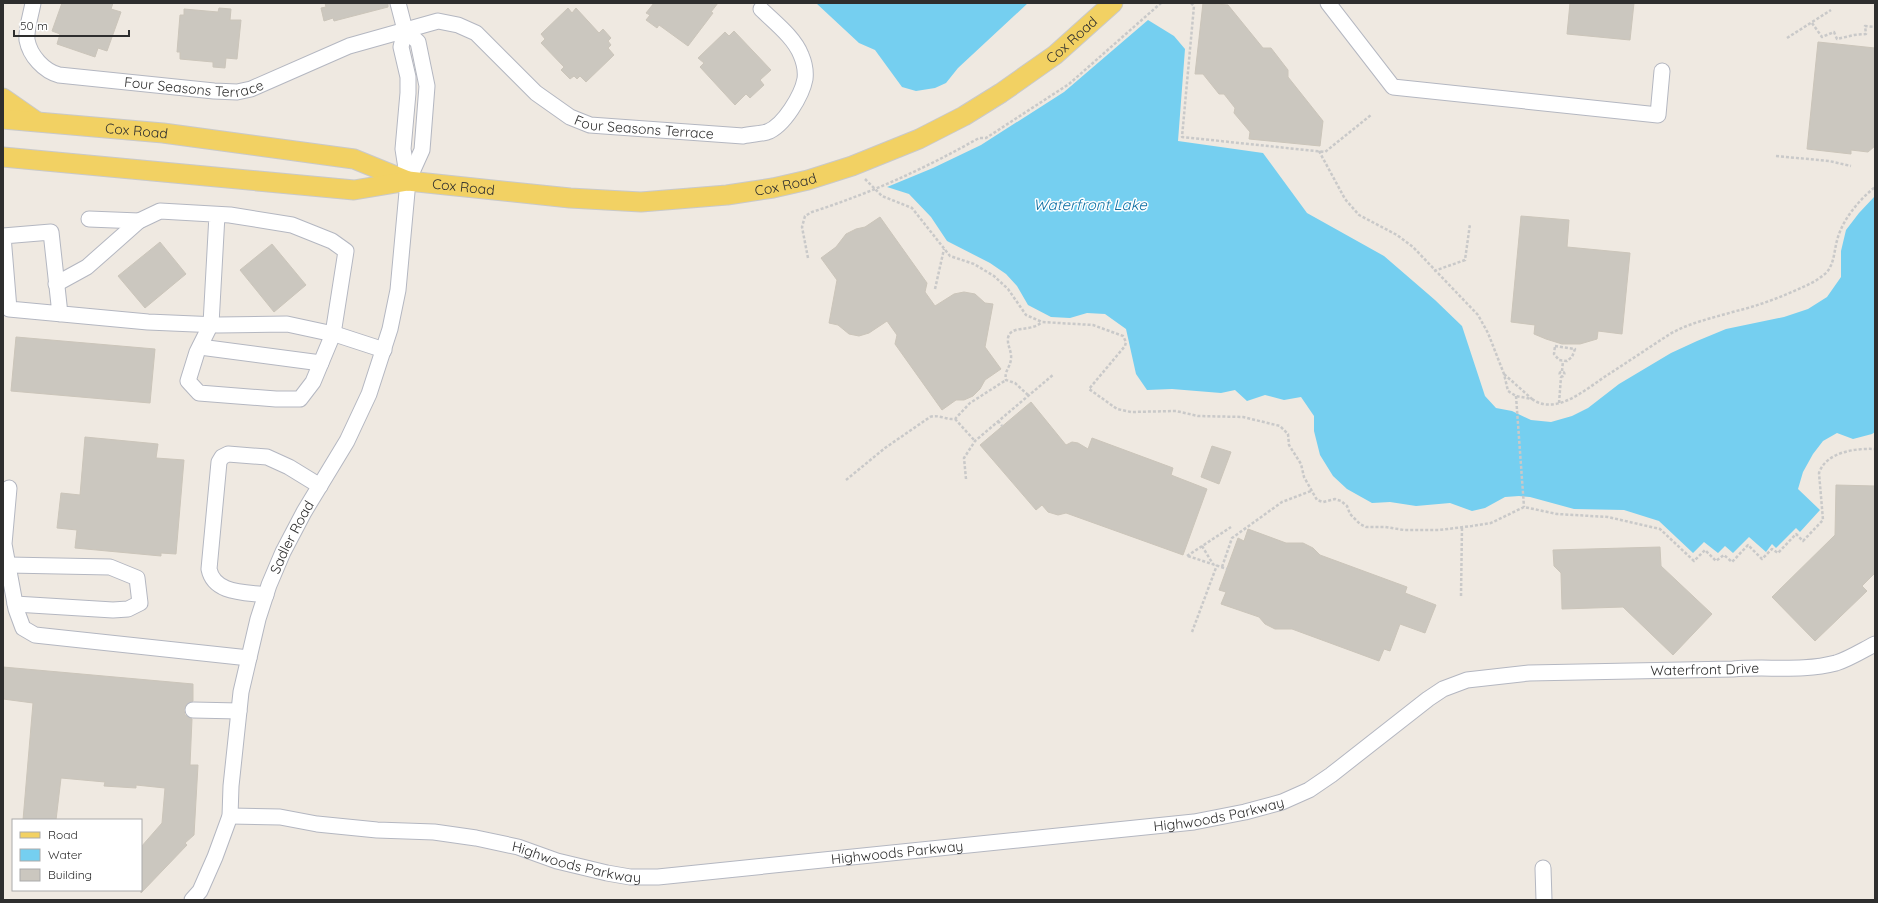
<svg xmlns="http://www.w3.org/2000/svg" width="1878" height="903" font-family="Quicksand,sans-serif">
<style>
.water{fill:#75cff0}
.building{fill:#cbc7bf;stroke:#cbc5ba}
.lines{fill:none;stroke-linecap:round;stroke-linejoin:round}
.minor-casing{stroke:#b4b7c1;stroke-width:17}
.major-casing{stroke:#c9c9c9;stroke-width:21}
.path{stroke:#c9c9c9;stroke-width:2.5;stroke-dasharray:3 2;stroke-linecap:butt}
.minor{stroke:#fff;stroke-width:15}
.major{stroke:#f2d163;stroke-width:19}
.labels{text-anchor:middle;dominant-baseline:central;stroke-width:3;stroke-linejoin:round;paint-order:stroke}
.street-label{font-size:14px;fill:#2e2e2e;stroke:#fff}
.water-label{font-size:15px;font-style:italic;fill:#0d6fa3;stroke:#fff}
</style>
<rect width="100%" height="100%" fill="#efe9e1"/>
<!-- water -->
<path class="water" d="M816 3H1028L958 68 946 83 935 88 916 91 902 87 875 50 859 43Z
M1148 20 1174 36 1185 49 1178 141 1263 153 1307 213 1384 256 1435 300 1462 326 1485 396 1496 408 1512 411 1531 420 1551 422 1572 416 1588 408 1619 384 1671 353 1697 341 1726 329 1784 317 1808 309 1827 297 1841 277V251L1846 230 1859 213 1875 196V432L1872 434 1853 439 1837 433 1823 441 1813 454 1803 472 1798 489 1820 510 1800 532 1796 528 1776 548 1772 544 1766 552 1749 537 1733 553 1725 546 1718 553 1704 542 1693 553 1659 521 1624 510 1574 509 1530 497 1519 496 1505 497 1485 508 1472 511 1450 503 1416 506 1390 502 1372 503 1347 489 1333 476 1320 455 1314 431V416L1301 397 1284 400 1265 395 1247 401 1235 390 1221 393 1172 389 1147 390 1136 374 1126 329 1105 314 1087 313 1070 318 1051 317 1028 305 1017 286 1006 274 990 263 947 241 931 217 909 194 887 187 933 168 981 145 1064 92Z"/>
<!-- building -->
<path class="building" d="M62 3H113L111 9 121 12 107 51 98 48 95 57 57 44 60 34 52 31Z
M325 3H388V7L334 21 333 18 324 21 321 8 326 7Z
M654 3H718L711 12 713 13 688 46 659 25 657 28 646 20 650 15 646 13Z
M1203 3 1228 5 1263 48H1271L1288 70V77L1323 121 1320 146 1249 139 1250 132 1234 113 1235 108 1224 94H1219L1203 74H1195Z
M1570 3H1634L1630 40 1567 34Z
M219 8 231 9 230 20H241L237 59 226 58 225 68 213 67V62L180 59V52H177L180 15H184V9L218 12Z
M568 8 572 13 576 8 599 33 603 29 611 38 608 41 611 45 608 48 614 55 586 82 580 76 577 79 574 76 570 79 561 70 564 67 541 43 545 39 541 34Z
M734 31 771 70 760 80 764 85 750 98 746 94 735 105 700 67 704 63 698 58 725 32 729 36Z
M1818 42 1875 48V146L1868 152 1851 150V154L1807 149Z
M1521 216 1569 220 1567 247 1630 253 1622 334 1598 331 1597 339 1580 344H1562L1546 339 1534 334 1535 325 1511 322Z
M880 217 927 283 925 292 935 306 954 294 964 292 975 294 985 303 993 304 985 347 1001 369 985 380 980 389 973 396 964 400H956L942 410 895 344 897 335 887 321 869 333 859 336 849 334 838 325 829 323 837 280 821 258 836 247 846 234 856 229 865 227Z
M160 242 186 274 145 308 118 276Z
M272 244 306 285 274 312 240 270Z
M16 337 155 349 150 403 11 391Z
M1031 402 1066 445 1072 442 1078 443 1088 449 1092 438 1173 468 1171 475 1207 489 1183 555 1066 513 1058 515 1048 512 1042 505 1036 510 980 445Z
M85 437 158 444 156 458 184 460 176 554 161 553V556L75 548 77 530 57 528 61 493 80 495Z
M1212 446 1231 452 1219 484 1201 477Z
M1836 485 1875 486V573L1862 586 1867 591 1815 641 1772 597 1835 535Z
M1248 529 1286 543H1303L1313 548 1320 555 1407 587 1405 593 1436 605 1425 633 1400 624 1390 651 1384 649 1379 661 1292 629H1275L1265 624 1259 617 1221 604 1226 592 1219 590 1238 538 1244 541Z
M1660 547 1661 566 1712 614 1673 655 1623 607 1562 609 1561 573 1554 566 1553 550Z
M3 667 193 684V701L186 705 184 710 185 715 192 719 190 765H198L194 835 185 843 187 845 141 893V847L162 823 165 788 136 785V788L104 786 105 782 61 778 56 820H23L33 703 3 699Z"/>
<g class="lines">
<defs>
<g id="minor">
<path id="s1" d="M33 3C31 15 26 28 27 40 30 56 44 71 59 75L214 91 237 92 251 89 349 46 438 21 458 25 476 33 536 93 570 117 590 125 743 136C751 134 760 134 767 132 784 126 802 95 805 79 806 71 804 62 801 55 794 37 774 22 761 9"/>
<path d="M1328 3 1393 87 1658 115 1662 71"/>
<path d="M405 30 418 42 427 86 422 150 408 181"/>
<path d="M89 219 139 221"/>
<path d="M56 284 87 267 139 221 160 211 230 215 292 225 332 241 346 251 333 334 313 382 300 399H276L199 393 188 381 197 352 211 324 217 215"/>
<path d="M60 314 51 232 3 236 9 309 148 322 218 325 287 324 338 335 384 350"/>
<path d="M200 347 321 363"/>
<path d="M9 488 4 544 16 609 23 628 35 635 249 658"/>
<path d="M8 565 110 567 137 578 140 603 128 609 113 610 15 604"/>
<path d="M266 595C245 592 214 594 209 569L219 462 222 457 228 454 267 457 289 467 320 486"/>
<path d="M193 710 239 711"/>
<path id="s2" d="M230 816 280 817 317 824 377 830 434 832 476 838 518 847 557 861 607 873 630 877H658L1194 822 1245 812 1282 802 1309 790 1331 775 1428 699 1443 689 1467 680 1529 673 1733 669C1767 666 1802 672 1836 663 1849 659 1863 650 1875 644"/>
<path d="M1543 868 1544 900"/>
<path id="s3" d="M192 900 200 891 215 857 230 816 231 786 241 692 258 619 269 585 283 552 304 512 347 441 369 394 390 329 398 290 408 181 403 149 408 93V77L401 47 405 30 398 3"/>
</g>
<g id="major">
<path d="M3 98 36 121"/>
<path id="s4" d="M3 119 163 133 354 159 408 181"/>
<path id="s5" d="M3 157 354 190 408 181 570 198 641 202 727 195 773 188 808 180 852 166 919 139 964 116 1001 93 1055 55 1113 3"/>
</g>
</defs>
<!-- minor casing -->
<use href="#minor" class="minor-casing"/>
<!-- major casing -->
<use href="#major" class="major-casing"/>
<!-- path -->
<path class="path" d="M1191 3 1194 6 1182 137 1325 152 1371 115
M1812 23 1822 37 1834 32 1837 39 1854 35 1866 34 1865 26 1875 27
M1787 38 1831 10
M1319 151 1345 199 1359 215 1397 235 1413 247 1478 315 1488 333 1504 374 1508 391 1516 396 1532 399 1504 374
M1776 156 1829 161 1851 166
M865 179 882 196 912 208 950 256 974 264 994 276 1008 289 1026 315 1042 322 1093 325 1123 336 1126 342 1125 346 1089 389 1117 409 1131 412 1176 411 1198 416 1243 417 1280 426 1288 434 1289 445 1301 464 1304 477 1317 500 1323 502 1335 499 1341 501 1347 506 1350 514 1360 524 1366 527H1385L1404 530H1439L1472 526 1491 523 1524 507 1557 514 1608 517 1660 529 1694 561 1705 550 1716 561 1724 555 1732 562 1748 545 1762 559 1772 549 1778 553 1796 534 1803 541 1823 520 1819 473C1826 452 1855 448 1875 449
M808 258 802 227 805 216 812 212C871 193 924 169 979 138H986L1069 84 1161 3
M1434 271 1465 260 1470 224
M935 289 944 249
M1555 346 1575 349 1572 357 1567 361 1559 360 1554 354Z
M1562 371 1563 361
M1559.5 374a2.5 2.5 0 1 1 5 0a2.5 2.5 0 1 1-5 0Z
M1028 395 1015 383 1006 380C1004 371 1010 368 1011 359 1012 352 1007 345 1008 338 1011 324 1030 333 1042 322
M1516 396 1524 507
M1532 399C1557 417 1588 387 1609 374 1629 361 1650 347 1670 334 1691 322 1713 318 1736 311 1758 306 1781 297 1801 288 1810 284 1820 279 1827 272 1835 262 1834 249 1838 237 1844 218 1859 200 1875 187
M1559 403 1561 377
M955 419 975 441
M998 421 1002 426
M966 479 964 458 975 441 1054 374
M846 480 885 448 930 417C938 414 946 420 955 419L970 403 1006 380
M1202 546 1213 564
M1187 556 1231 527
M1188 556 1227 569
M1222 567 1232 538 1282 502 1311 491
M1461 596 1462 527
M1192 632 1217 565"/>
<!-- minor -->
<use href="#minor" class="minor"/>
<!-- major -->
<use href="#major" class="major"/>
</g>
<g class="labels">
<!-- street labels -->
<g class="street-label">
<text stroke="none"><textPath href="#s5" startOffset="1111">Cox Road</textPath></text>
<text stroke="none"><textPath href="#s1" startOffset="223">Four Seasons Terrace</textPath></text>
<text stroke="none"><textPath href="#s1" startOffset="722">Four Seasons Terrace</textPath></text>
<text stroke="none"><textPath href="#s4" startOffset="134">Cox Road</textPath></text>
<text stroke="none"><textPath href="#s5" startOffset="787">Cox Road</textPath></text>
<text stroke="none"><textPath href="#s5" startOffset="463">Cox Road</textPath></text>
<text stroke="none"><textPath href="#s3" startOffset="381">Sadler Road</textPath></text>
<text stroke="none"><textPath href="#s2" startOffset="1525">Waterfront Drive</textPath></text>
<text stroke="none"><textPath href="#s2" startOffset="999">Highwoods Parkway</textPath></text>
<text stroke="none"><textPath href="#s2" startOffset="675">Highwoods Parkway</textPath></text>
<text stroke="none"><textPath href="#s2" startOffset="351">Highwoods Parkway</textPath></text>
</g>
<!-- water labels -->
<g class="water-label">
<text x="1090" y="204">Waterfront Lake</text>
</g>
</g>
<!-- border -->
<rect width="1878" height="903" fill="none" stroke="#2e2e2e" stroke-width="8"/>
<!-- legend -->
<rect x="12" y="819" width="130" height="72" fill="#ffffff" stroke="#ababab"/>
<rect x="20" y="832" width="20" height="6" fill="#f2d163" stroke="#ababab"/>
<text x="48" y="839" font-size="12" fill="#2e2e2e">Road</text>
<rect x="20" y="849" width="20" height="12" fill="#75cff0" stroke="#ababab"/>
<text x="48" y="859" font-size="12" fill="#2e2e2e">Water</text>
<rect x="20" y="869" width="20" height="12" fill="#cbc7bf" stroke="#ababab"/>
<text x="48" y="879" font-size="12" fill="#2e2e2e">Building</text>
<!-- scale -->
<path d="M14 30v6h115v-6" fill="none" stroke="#2e2e2e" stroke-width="2"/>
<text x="20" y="30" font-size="12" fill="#2e2e2e" stroke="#ffffff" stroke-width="3" paint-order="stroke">50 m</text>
</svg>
